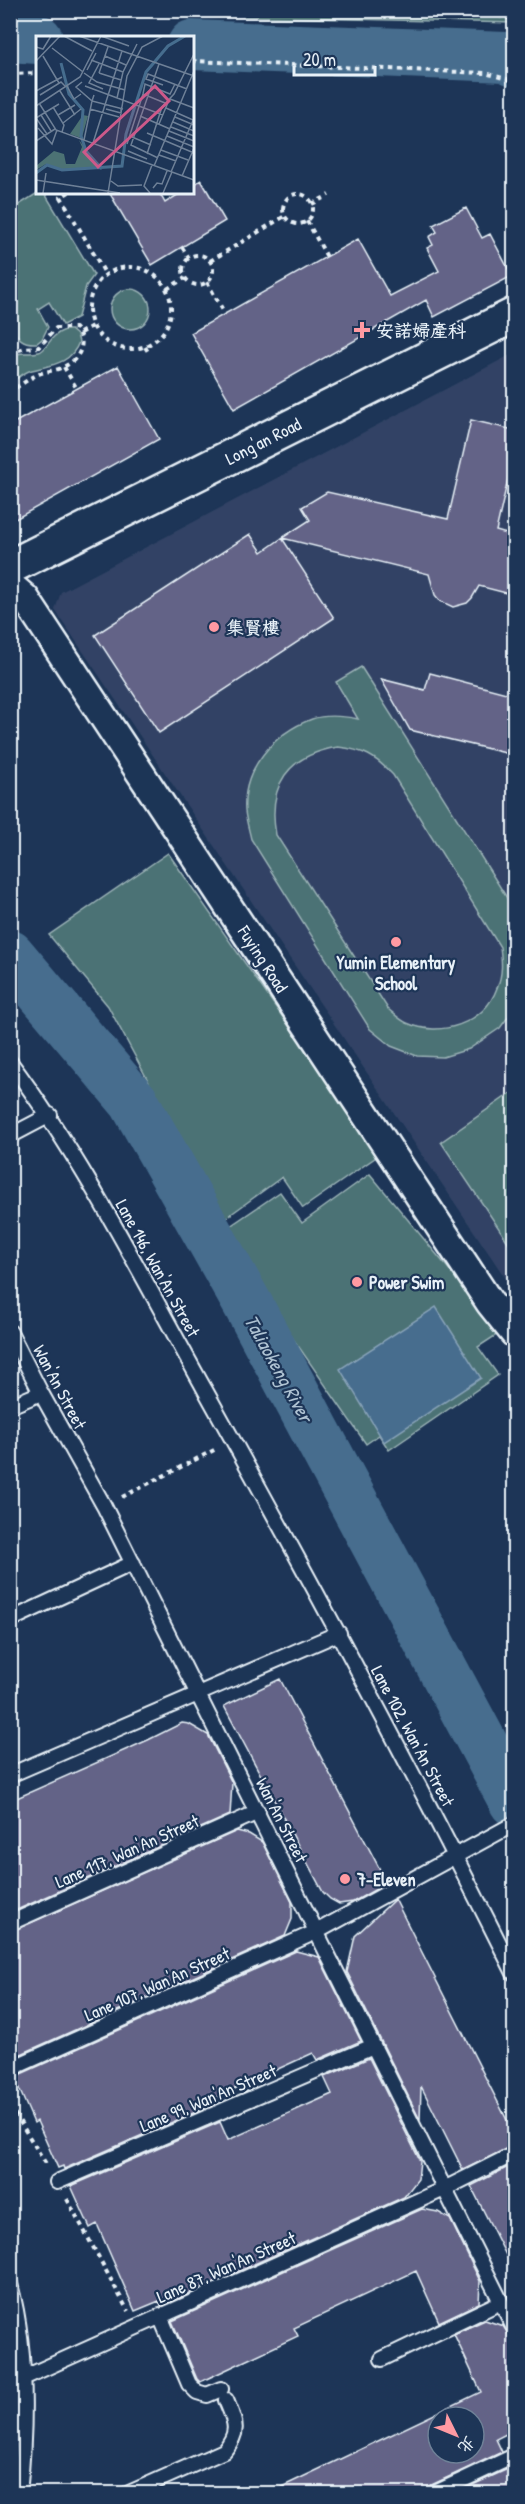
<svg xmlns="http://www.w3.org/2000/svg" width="525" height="2504" font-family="'Patrick Hand','LXGW WenKai TC',sans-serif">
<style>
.built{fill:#324365}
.green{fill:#4c7274;stroke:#9ab2b6;stroke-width:1.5;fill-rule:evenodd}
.water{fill:#466d8e;stroke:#87a2b8;stroke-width:1.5}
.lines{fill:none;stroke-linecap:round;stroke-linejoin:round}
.river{stroke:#466d8e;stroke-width:50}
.building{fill:#646487;stroke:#e8f1f8;stroke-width:1.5;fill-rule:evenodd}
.lane-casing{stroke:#e8f1f8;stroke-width:18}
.street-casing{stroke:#e8f1f8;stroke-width:32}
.secondary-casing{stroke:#e8f1f8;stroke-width:38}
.path{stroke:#e8f1f8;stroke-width:4;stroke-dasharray:4.5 4.5;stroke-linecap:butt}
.lane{stroke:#1d3557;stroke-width:14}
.street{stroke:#1d3557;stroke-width:27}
.secondary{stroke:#1d3557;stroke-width:33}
.poi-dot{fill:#ff9aa2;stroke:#1d3557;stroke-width:2}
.labels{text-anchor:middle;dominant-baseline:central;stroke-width:4.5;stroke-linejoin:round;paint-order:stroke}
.poi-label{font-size:18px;font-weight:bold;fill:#e8f1f8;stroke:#1d3557;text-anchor:start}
.street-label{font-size:18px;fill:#e8f1f8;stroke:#1d3557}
.water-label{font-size:20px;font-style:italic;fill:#afc3d3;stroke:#1d3557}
.inset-river{fill:none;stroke:#466d8e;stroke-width:3}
.inset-road{fill:none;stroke:#6e8097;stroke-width:1.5}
.view{fill:#cd598a;fill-opacity:0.15;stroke:#cd598a;stroke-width:3}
.inset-edge{fill:none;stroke:#e8f1f8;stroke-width:3}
</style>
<rect width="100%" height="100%" fill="#1d3557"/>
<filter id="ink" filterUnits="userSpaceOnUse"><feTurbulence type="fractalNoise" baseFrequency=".0167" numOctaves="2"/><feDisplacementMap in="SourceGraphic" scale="12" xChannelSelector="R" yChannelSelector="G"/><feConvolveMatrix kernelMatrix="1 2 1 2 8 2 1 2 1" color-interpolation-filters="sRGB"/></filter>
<g filter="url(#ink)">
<!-- built -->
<path class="built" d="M514 353V1273L506 1279 55 610 61 592Z"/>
<!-- green -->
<path class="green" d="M514 10V23L17 11V10Z
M39 192H44L94 275 86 286 78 317 63 325 49 302 38 309 48 327 42 339 37 343C22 344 18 338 11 326V210Z
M110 309a20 20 0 1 1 40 0a20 20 0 1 1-40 0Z
M65 330H71L77 335 79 342C71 364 51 365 32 370 24 372 17 378 11 383V357C20 350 29 355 39 352 47 351 49 335 65 330Z
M361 667 514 909V1009L500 1028 469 1049 443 1057 417 1056 391 1046 370 1029 251 839C249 830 246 820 245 811 242 769 274 733 312 719 327 714 343 716 358 719L336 682ZM338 747C364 750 375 756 393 775L500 947C502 961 503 974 497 988 484 1024 440 1038 407 1023 400 1020 394 1014 388 1009L276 835C267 785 288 755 338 747Z
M168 853 379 1155 303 1208 282 1177 223 1220 108 1006 49 935Z
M514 1091V1251L441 1142Z
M370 1174 501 1332 478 1347 498 1375 389 1450 379 1435 366 1444 220 1233 280 1192 302 1223Z"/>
<!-- water -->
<path class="water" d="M436 1307 481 1378 384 1442 340 1369Z"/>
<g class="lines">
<!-- river -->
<path class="river" d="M10 37 38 39
M192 45 506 57 514 61
M10 955 134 1102 247 1303 514 1802"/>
</g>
<!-- building -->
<path class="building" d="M201 180 225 221 152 265 109 192H159L165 203 182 192H192V186Z
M466 208 482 238 490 234 512 276 434 317 426 300 234 409 191 333 358 239 390 296 439 271 427 248 433 245 429 237 437 232 433 225Z
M118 366 159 439 10 522V425Z
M471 420 514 430V453L496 531 514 536V595L479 586 472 598 467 603 453 607 440 601 435 595 429 574 282 538 310 520 302 507 327 492 448 519Z
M250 534 262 552 282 538 334 618 159 733 95 635Z
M430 673 514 695V755L410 730 381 679 425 690Z
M280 1679 387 1883 353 1902 339 1904 330 1899 323 1892 224 1706Z
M182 1723 189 1724 208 1735 232 1783 230 1815 10 1913V1801L148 1740Z
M237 1831 249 1834 262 1842 292 1902V1919L285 1936 10 2059V1932Z
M395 1899 514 2134V2145L463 2170 421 2086 420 2120 347 1972 355 1936Z
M296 1951 319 1957 361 2041 317 2060 313 2053 210 2100 212 2105 64 2169 63 2166 58 2168 37 2121 34 2123 14 2077Z
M369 2058 420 2161 418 2179 404 2197 161 2306 159 2301 135 2311 97 2224 90 2228 71 2186 220 2122 228 2140 332 2094 324 2077Z
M514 2164V2271L471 2186Z
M422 2209 438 2212 450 2219 480 2281 479 2303 439 2322 416 2271 294 2328 298 2336 200 2382 197 2379 172 2321Z
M485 2320 503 2326 509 2335 514 2337V2430L496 2439 502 2452 429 2486 424 2493H269L481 2392 454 2334ZM438 2417H474V2453H438Z
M510 2468 514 2477V2493H455Z"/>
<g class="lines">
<defs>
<path id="lane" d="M10 1062C86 1164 143 1279 205 1390 312 1582 416 1776 514 1973
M10 1136 50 1115
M10 1332 41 1393 104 1506 514 2328
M10 1406 41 1393
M10 1620 133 1563
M10 1775 339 1633
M10 1923 258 1812
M10 2069 318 1931 514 1824
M57 2182 373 2046
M10 2284C28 2351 26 2426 19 2494
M160 2316 189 2384 197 2392 207 2395 221 2389
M382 2359 501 2302
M23 2378 444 2189 514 2154
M127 2494 224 2451C241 2431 235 2422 226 2400
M433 2494 514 2456"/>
<path id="street" d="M10 585 25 598 490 1303 514 1333"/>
<path id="secondary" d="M10 567 514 315"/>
</defs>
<!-- lane casing -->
<use href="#lane" class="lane-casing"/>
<!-- street casing -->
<use href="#street" class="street-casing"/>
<!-- secondary casing -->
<use href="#secondary" class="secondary-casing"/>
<!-- path -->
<path class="path" d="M453 10 479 12 514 19
M192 61 485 73 514 81
M10 74 38 73
M69 192 61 197 106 275
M283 209a15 15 0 1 1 30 0a15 15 0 1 1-30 0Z
M312 204 329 195
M307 221 327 257
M182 247 189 258
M183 270a15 15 0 1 1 30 0a15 15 0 1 1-30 0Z
M210 261 285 216
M89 308a41 41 0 1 1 82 0a41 41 0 1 1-82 0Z
M207 282 225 314
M167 289 185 278
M80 333 92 326
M145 347 149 353
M10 353 25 348 39 347 56 328H75C89 343 79 361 61 368 54 371 46 371 39 374 29 378 20 386 10 391
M64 367 77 389
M122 1497 216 1449
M10 2106 48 2167
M67 2199 128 2311"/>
<!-- lane -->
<use href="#lane" class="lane"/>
<!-- street -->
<use href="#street" class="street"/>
<!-- secondary -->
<use href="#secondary" class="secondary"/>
</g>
</g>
<!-- markers -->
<g class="poi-dot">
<path d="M359 321h6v6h6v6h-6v6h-6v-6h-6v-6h6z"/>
<circle cx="214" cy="627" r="6"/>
<circle cx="396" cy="942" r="6"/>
<circle cx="357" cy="1282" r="6"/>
<circle cx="345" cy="1879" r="6"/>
</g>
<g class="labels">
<!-- poi labels -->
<g class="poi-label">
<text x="376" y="330">安諾婦産科</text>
<text x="226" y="627">集賢樓</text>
<text x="396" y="962" text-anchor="middle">Yumin Elementary<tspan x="396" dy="21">School</tspan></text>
<text x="369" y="1282">Power Swim</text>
<text x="357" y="1879">7-Eleven</text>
</g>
<!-- street labels -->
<g class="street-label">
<text transform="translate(263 441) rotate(-27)">Long'an Road</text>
<text transform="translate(263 959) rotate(57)">Fuying Road</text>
<text transform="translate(158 1268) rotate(61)">Lane 146, Wan'An Street</text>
<text transform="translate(60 1387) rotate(62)">Wan'An Street</text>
<text transform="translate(413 1736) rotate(62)">Lane 102, Wan'An Street</text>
<text transform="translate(282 1820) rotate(63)">Wan'An Street</text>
<text transform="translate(127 1851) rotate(-24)">Lane 117, Wan'An Street</text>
<text transform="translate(157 1984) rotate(-24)">Lane 107, Wan'An Street</text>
<text transform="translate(208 2098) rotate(-23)">Lane 99, Wan'An Street</text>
<text transform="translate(226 2267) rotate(-24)">Lane 87, Wan'An Street</text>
</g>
<!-- water labels -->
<g class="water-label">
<text transform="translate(279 1368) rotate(61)">Taliaokeng River</text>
</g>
</g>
<!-- overview -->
<g transform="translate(36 36)">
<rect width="158" height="158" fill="#1d3557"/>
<path d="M47 79 52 80 46 101 45 95V102L34 98ZM43 104 64 132 27 134 10 128 0 134V130L18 115 28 118 30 128H39L46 111Z" fill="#4c7274"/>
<path class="inset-river" d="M25 27 33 58 47 74 45 100 50 115 66 133M0 137 11 129 26 134 86 130 90 98 110 36 132 10 149 0"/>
<path class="inset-road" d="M28 0 56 15M43 0 158 40M65 0 93 10M0 11 7 13 15 0M16 12 47 36M7 20 23 47M69 20 90 29M55 24 87 36M0 25 24 0M63 28 53 47 67 53M51 34 60 17M48 37 61 46 89 54M63 37 72 11M63 37 85 44M46 46 40 51 56 65 48 104M127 49 110 43 112 38 151 53M31 50 38 63 45 58M49 50 127 79M0 55 26 41M24 55 39 79M107 58 109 48 134 58 139 48M4 59 25 46 29 50M58 59 56 65 87 73M81 62 87 36 101 8M134 63 158 72M3 67 20 94 158 144M0 70 44 41 65 0M17 71 28 89 26 96M130 72 157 84M54 73 83 81M70 73 85 77V73M5 79 15 95M22 79 39 69M104 80 134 93M139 81 158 89M0 82 23 68M0 82 11 98M137 86 158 95M27 87 45 73M123 88 133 64M135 91 158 100M2 92 16 108 21 94M133 95 158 105M111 97 158 117M131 100 158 111M96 101 115 109M0 105 19 93M57 107 86 15M91 108 107 58 129 67M125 114 152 124M92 115 111 123M111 118 126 71 138 58 158 18M123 119 140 125M122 122 95 109 123 28M118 130 158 35M135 136 158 82M146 140 158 112M0 144 84 157M75 145 82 150 106 149M117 152 121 147 126 148 131 135M7 157 10 137M72 157 91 40 106 11 127 0M114 157 108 150 116 129M127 157 136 136"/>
<path class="view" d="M119 50 133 65 62 131 48 116Z"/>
<rect width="158" height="158" class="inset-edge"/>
</g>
<!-- margin -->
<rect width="525" height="2504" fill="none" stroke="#1d3557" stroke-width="36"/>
<rect x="18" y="18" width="489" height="2468" fill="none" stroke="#e8f1f8" stroke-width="2" filter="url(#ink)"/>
<!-- north arrow -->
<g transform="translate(456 2435) rotate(133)"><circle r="28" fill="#1d3557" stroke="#6e8097" stroke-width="1.5"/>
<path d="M0-4.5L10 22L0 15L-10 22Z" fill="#ff9aa2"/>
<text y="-9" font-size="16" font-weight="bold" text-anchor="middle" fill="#e8f1f8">北</text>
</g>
<!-- scale -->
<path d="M294 66v9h81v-9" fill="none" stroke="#e8f1f8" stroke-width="3"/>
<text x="303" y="66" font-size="18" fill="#e8f1f8" stroke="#1d3557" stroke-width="4.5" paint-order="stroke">20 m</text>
</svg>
